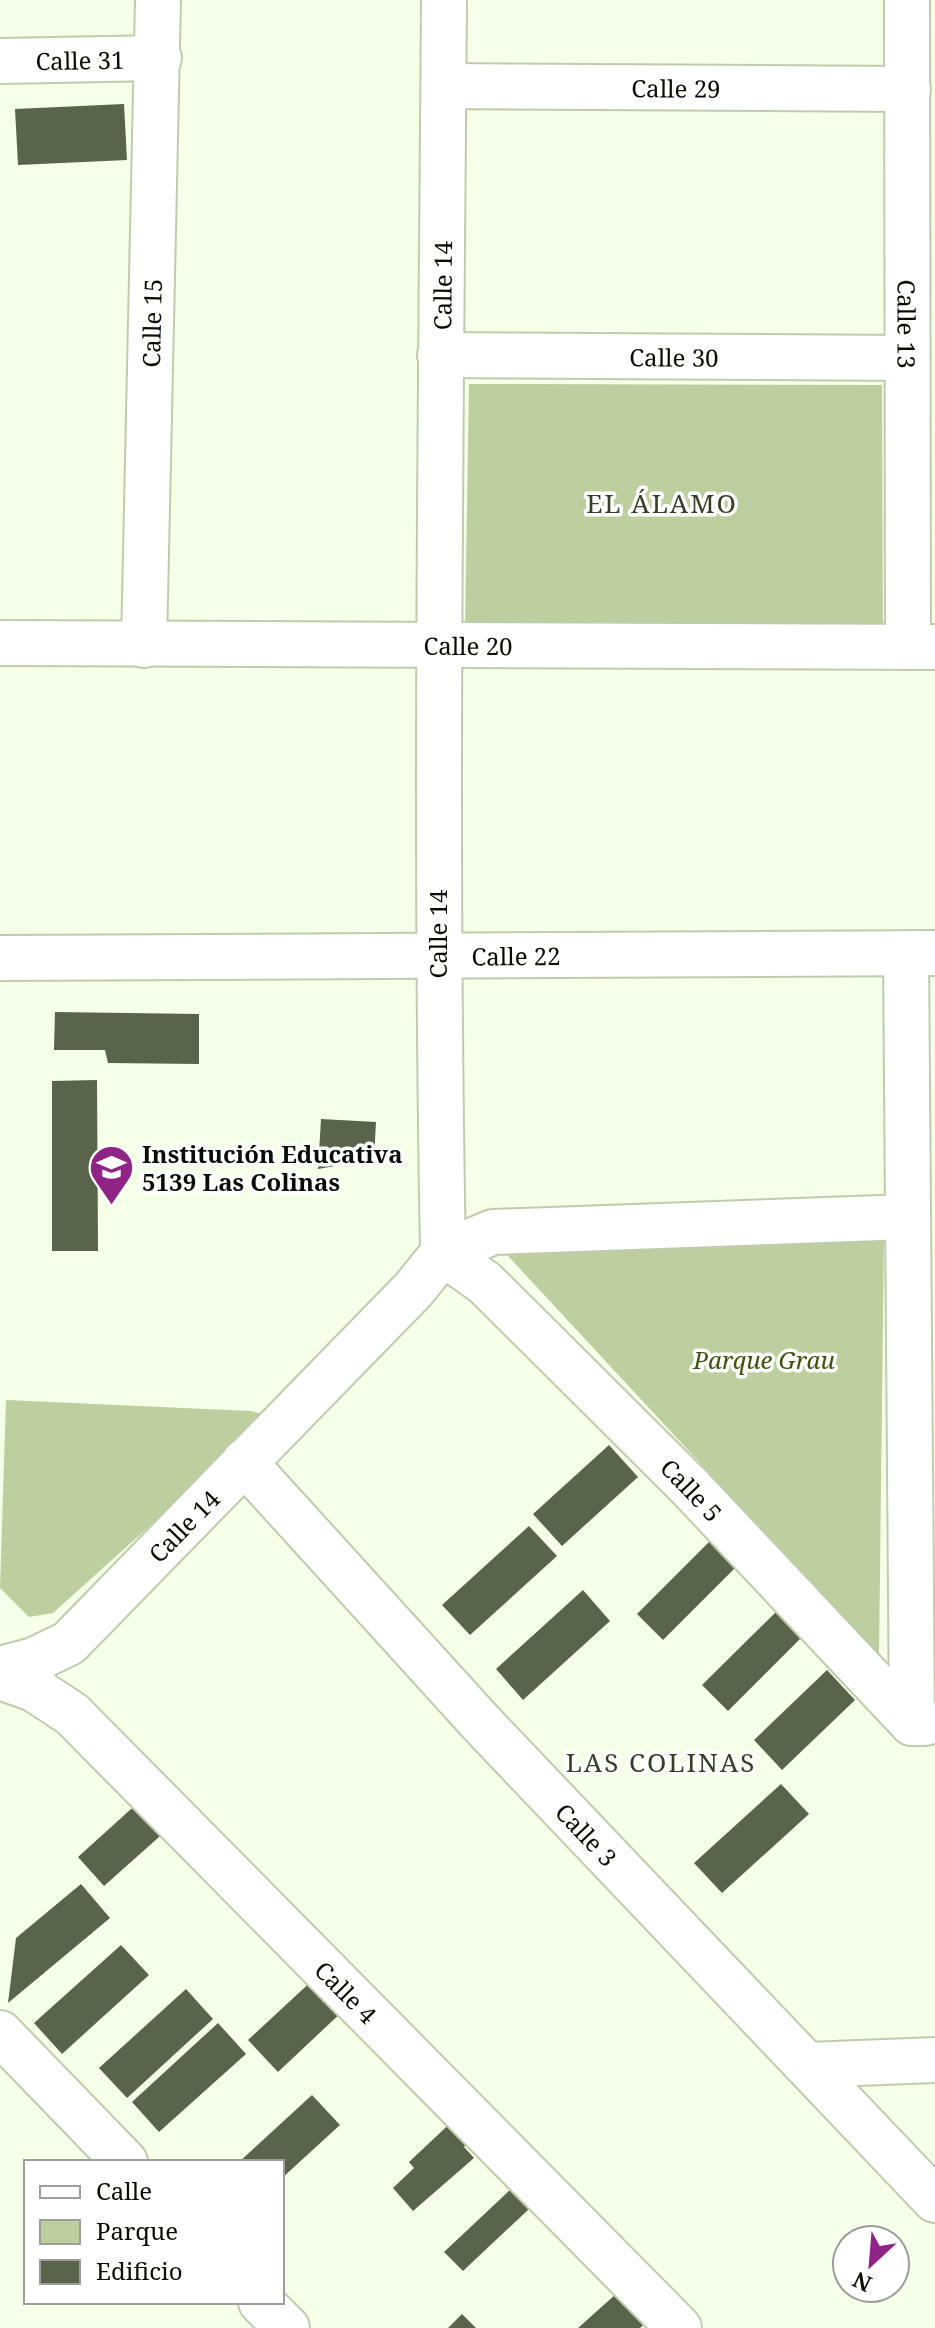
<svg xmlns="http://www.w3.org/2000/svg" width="935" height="2328" font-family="'Noto Serif',serif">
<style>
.green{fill:#becf9f}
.building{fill:#5a644a}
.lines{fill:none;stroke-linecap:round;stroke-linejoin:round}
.minor-casing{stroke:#c0cbae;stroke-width:48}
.minor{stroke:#fff;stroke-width:44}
.labels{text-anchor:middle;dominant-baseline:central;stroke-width:7;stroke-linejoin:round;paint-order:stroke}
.street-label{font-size:24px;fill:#0a0d05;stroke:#fff}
.poi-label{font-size:24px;font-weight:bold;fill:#0a0d05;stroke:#fff;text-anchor:start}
.park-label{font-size:24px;font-style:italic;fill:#40530d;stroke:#fff}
.neighbourhood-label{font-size:26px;letter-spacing:2px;fill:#373f27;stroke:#fff}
</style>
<rect width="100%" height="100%" fill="#f6ffe7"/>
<!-- green -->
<path class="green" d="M469 384 882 385 883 628 465 627Z
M884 1239 879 1656 496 1243Z
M6 1400 250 1411 272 1416 53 1613 29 1617 0 1588Z"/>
<!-- building -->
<path class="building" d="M124 104 127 160 18 165 15 109Z
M55 1012 199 1014V1064L108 1063 105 1050H54Z
M97 1080 98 1251H52V1081Z
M321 1119 376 1122 374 1159 318 1169Z
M609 1445 638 1477 562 1546 533 1514Z
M529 1526 557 1556 470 1635 442 1605Z
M710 1541 736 1567 663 1640 637 1614Z
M583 1590 610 1621 523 1700 496 1669Z
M776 1612 801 1638 728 1711 702 1685Z
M827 1670 855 1700 782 1770 754 1740Z
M781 1784 809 1814 722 1893 694 1863Z
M141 1800 168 1829 104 1886 78 1857Z
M81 1884 110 1918 8 2003 16 1938Z
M121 1945 149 1975 62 2054 34 2023Z
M316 1977 345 2009 278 2072 248 2040Z
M186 1989 213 2019 127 2098 99 2068Z
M218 2023 246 2054 159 2132 132 2102Z
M312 2095 340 2125 282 2178V2162H239Z
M460 2114 477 2133 464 2147 474 2158 413 2211 393 2188 414 2168 409 2162Z
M526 2175 545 2194 463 2271 444 2252Z
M625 2286 653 2316 640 2328H578Z
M462 2314 476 2328H448Z"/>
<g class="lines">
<defs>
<g id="minor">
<path id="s1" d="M907 0 908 647"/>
<path id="s2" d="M0 61 159 58"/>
<path id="s3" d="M444 86 908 89"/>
<path id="s4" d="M440 355 907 358"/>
<path id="s5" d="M0 643 935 647"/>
<path id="s6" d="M144 645 158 0"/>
<path d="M906 954 912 1723"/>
<path id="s7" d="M0 958 935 953"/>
<path id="s8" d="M443 1253 485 1283 688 1485 912 1723H925"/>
<path d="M443 1253 493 1232 908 1217"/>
<path id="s9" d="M244 1462 483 1725 935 2200"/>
<path id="s10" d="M0 1669 34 1660 69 1643 414 1289 443 1253C435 835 441 418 444 0"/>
<path id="s11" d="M0 1677 34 1689 72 1714 679 2328"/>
<path d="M0 2033 125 2162"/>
<path d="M808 2065 935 2060"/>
<path d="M261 2302 287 2328"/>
</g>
</defs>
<!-- minor casing -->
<use href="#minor" class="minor-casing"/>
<!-- minor -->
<use href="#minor" class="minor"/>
</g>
<!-- icons -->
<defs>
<symbol id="school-pin" viewBox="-11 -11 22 30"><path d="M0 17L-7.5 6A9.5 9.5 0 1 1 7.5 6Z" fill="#902386" stroke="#fff"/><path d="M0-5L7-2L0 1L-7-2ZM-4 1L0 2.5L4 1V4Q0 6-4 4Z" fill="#fff"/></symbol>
</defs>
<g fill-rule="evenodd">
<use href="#school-pin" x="86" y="1142" width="51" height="69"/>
</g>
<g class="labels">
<!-- street labels -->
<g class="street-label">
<text stroke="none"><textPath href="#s2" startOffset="80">Calle 31</textPath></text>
<text stroke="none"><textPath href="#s3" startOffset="232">Calle 29</textPath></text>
<text stroke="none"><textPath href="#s10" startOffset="1582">Calle 14</textPath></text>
<text stroke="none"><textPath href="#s6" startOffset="322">Calle 15</textPath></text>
<text stroke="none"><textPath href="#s1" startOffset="324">Calle 13</textPath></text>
<text stroke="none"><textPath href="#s4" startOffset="234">Calle 30</textPath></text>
<text stroke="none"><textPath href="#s5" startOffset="468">Calle 20</textPath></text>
<text transform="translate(437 934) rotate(-90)">Calle 14</text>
<text stroke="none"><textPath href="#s7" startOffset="516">Calle 22</textPath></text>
<text stroke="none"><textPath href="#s8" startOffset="344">Calle 5</textPath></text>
<text stroke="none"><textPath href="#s10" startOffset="238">Calle 14</textPath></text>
<text stroke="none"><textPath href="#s9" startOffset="506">Calle 3</textPath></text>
<text stroke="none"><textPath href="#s11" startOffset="472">Calle 4</textPath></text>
</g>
<!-- poi labels -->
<g class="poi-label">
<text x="142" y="1153">Institución Educativa<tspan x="142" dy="28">5139 Las Colinas</tspan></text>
</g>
<!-- park labels -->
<g class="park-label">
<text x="764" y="1359">Parque Grau</text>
</g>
<!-- neighbourhood labels -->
<g class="neighbourhood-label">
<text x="662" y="503">EL ÁLAMO</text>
<text x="661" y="1762">LAS COLINAS</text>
</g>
</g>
<!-- legend -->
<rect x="24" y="2160" width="260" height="144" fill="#ffffff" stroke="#9d9e9b" stroke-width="2"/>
<rect x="40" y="2186" width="40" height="12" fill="#ffffff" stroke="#9d9e9b" stroke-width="2"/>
<text x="96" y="2200" font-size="24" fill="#0a0d05">Calle</text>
<rect x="40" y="2220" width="40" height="24" fill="#becf9f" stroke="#9d9e9b" stroke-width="2"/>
<text x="96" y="2240" font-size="24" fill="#0a0d05">Parque</text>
<rect x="40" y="2260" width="40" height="24" fill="#5a644a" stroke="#9d9e9b" stroke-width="2"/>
<text x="96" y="2280" font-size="24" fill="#0a0d05">Edificio</text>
<!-- north arrow -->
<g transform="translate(871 2264) rotate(206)"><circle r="38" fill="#ffffff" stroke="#9d9e9b" stroke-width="2"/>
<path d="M0-6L14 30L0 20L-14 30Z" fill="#902386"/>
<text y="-12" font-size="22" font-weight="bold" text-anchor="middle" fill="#0a0d05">N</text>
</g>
</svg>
